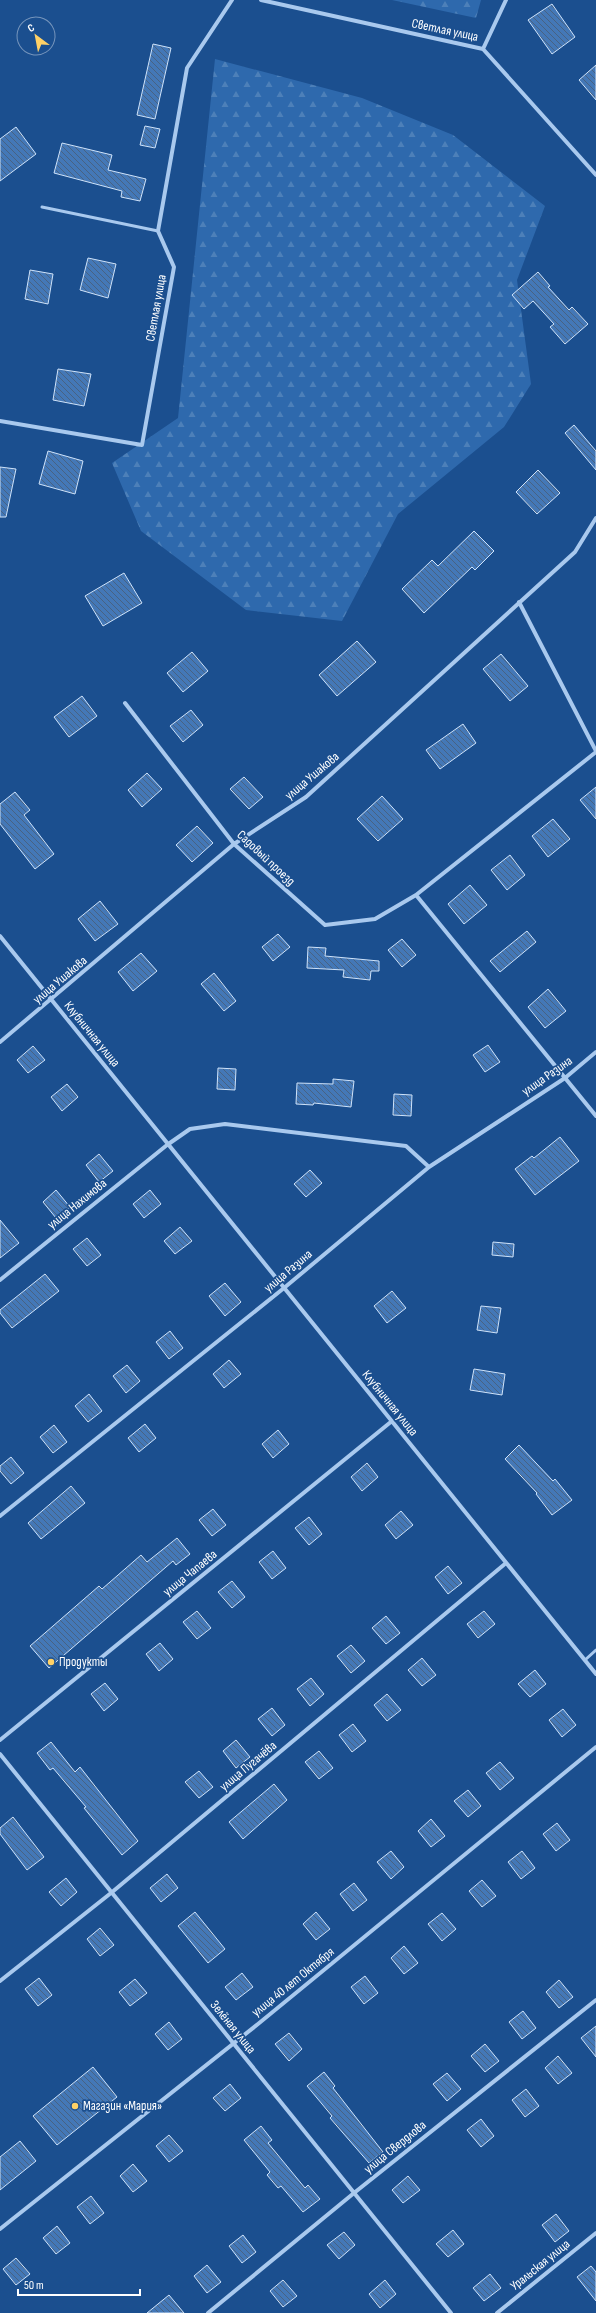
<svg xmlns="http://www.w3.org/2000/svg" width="596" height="2313" font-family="'Sofia Sans Condensed',sans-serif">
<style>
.forest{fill:url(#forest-firs)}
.building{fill:url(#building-back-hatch);stroke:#cfe3fa}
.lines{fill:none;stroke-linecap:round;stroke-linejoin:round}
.service{stroke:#a9c9ee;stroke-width:3}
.minor{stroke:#a9c9ee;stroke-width:4}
.poi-dot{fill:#ffd166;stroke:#1b4f8f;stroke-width:1.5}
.labels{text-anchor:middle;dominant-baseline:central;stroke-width:3.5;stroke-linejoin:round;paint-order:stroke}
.street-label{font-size:13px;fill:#fff;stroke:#1b4f8f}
.poi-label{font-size:13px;fill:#fff;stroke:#1b4f8f;text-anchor:start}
</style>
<defs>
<pattern id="forest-firs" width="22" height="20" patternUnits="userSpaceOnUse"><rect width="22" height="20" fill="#2e69ad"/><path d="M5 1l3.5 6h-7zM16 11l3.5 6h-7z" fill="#4d80b9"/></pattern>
<pattern id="building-back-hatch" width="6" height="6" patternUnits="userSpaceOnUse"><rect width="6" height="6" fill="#4478b7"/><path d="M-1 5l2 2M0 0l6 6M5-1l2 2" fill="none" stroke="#486282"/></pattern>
</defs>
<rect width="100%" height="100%" fill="#1b4f8f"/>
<!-- forest -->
<path class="forest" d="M392 0H481L476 18Z
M215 59 362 98 453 135 545 206 517 280 531 384 504 427 398 514 342 621 246 610 141 531 112 463 178 418Z"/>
<!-- building -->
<path class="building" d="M552 4 575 37 552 54 528 20Z
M153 44 171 48 155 119 137 115Z
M596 65V100L579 80Z
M145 126 160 129 155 148 140 145Z
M16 127 36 154 0 181V139Z
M62 143 112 155 108 170 146 179 140 201 121 197 122 191 54 173Z
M88 258 116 264 108 298 80 290Z
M30 270 53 274 48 304 25 299Z
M538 272 550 286 548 287 569 310 572 307 588 324 565 344 550 327 554 324 533 301 524 309 512 295Z
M58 369 91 374 84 406 53 400Z
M574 425 596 451V470L565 433Z
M48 451 83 461 75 494 39 484Z
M0 467 16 469 6 517H0Z
M538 470 560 493 537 514 516 492Z
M474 531 494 551 475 570 472 567 424 613 402 589 432 560 438 566Z
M124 573 142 603 103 626 85 596Z
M357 641 376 662 337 696 319 675Z
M192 652 208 671 183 692 167 673Z
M501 654 528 686 510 701 483 669Z
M82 696 97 716 69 737 54 717Z
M191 710 203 725 183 742 170 726Z
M463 724 476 743 440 769 426 750Z
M147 773 162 789 142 807 128 790Z
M244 777 263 797 249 809 230 789Z
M596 787V819L580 800Z
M15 792 30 810 24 815 54 854 35 869 0 824V804Z
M382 796 403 819 378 841 357 819Z
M553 819 570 839 548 857 532 836Z
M197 826 213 843 192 862 176 845Z
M510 855 525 875 507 890 491 870Z
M470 885 487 905 464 924 448 904Z
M100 901 118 924 95 941 78 919Z
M527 931 536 942 500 972 490 961Z
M278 934 290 947 273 961 262 947Z
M402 939 416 955 402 967 388 950Z
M308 947 326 948 325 956 379 961V971H371L370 980 343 977 344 970 307 968Z
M141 953 157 971 133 991 118 972Z
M214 973 236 1001 224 1011 201 984Z
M548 989 566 1011 545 1028 528 1007Z
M488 1045 500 1062 485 1072 473 1055Z
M33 1046 45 1060 28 1073 17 1060Z
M218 1068 236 1069 235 1090 217 1089Z
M333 1079 354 1081 351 1107 314 1103 313 1105 296 1104 297 1083 333 1084Z
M67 1084 78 1097 62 1111 51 1097Z
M394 1094 412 1095 411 1116 393 1115Z
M560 1137 579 1161 535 1195 515 1169 532 1156 534 1158Z
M99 1154 113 1171 99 1182 86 1165Z
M310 1170 322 1183 306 1197 294 1184Z
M56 1190 70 1207 56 1218 43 1202Z
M150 1190 161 1204 144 1218 133 1204Z
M0 1220 19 1243 0 1258Z
M180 1227 192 1241 175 1254 164 1241Z
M87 1238 101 1255 87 1266 73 1249Z
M493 1242 514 1244 513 1257 492 1255Z
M45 1274 59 1291 12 1328 0 1313V1310Z
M225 1283 241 1302 225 1316 209 1296Z
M392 1291 406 1308 387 1323 374 1306Z
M481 1306 501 1308 497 1333 477 1330Z
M170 1331 183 1348 169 1359 156 1342Z
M229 1360 241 1374 224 1388 213 1374Z
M127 1365 140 1381 126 1393 113 1376Z
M474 1369 505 1374 502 1395 470 1390Z
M89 1394 102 1411 88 1422 75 1406Z
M145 1424 156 1438 139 1452 128 1438Z
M54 1425 67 1442 53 1453 40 1437Z
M278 1430 289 1444 273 1458 262 1444Z
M519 1445 553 1481 555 1479 572 1500 552 1515 536 1494 537 1493 505 1459Z
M11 1457 24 1473 11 1484 0 1471V1466Z
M367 1463 378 1477 362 1491 351 1477Z
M71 1486 85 1503 41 1539 28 1523Z
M213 1509 226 1525 212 1536 199 1520Z
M401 1511 413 1525 396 1539 385 1525Z
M309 1517 322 1534 309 1545 295 1528Z
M177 1538 190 1554 176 1565 173 1561 49 1668 30 1646 99 1586 102 1589 141 1555 147 1562Z
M273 1551 286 1568 272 1579 259 1562Z
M448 1566 462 1583 448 1594 435 1577Z
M232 1581 245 1597 232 1608 218 1592Z
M197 1611 211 1628 197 1639 183 1622Z
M484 1611 495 1624 478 1638 467 1624Z
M386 1616 400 1633 386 1644 372 1628Z
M160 1643 173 1659 159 1671 146 1654Z
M351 1645 365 1661 351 1673 337 1656Z
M422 1658 436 1675 422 1686 408 1670Z
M535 1670 546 1684 530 1697 518 1684Z
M311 1678 324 1694 310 1706 297 1689Z
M105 1683 118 1699 104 1711 91 1694Z
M387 1694 401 1710 387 1721 374 1705Z
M272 1708 285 1725 272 1736 258 1719Z
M563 1709 576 1725 562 1737 549 1720Z
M353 1724 366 1741 352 1752 339 1735Z
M236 1740 250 1757 236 1768 223 1751Z
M51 1742 75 1772 80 1767 138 1841 122 1855 84 1808 86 1807 53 1768 50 1770 37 1753Z
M319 1751 333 1768 319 1779 305 1762Z
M500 1762 514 1778 500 1790 486 1773Z
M199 1771 213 1787 199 1798 185 1782Z
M274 1784 287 1800 243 1839 229 1822Z
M468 1790 481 1806 468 1817 454 1801Z
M13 1817 44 1857 27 1870 0 1834V1828Z
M431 1819 445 1836 431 1847 418 1831Z
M557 1823 570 1840 556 1851 543 1834Z
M391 1851 404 1867 391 1879 377 1862Z
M522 1851 535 1868 521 1879 508 1862Z
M167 1874 178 1888 161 1902 150 1888Z
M66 1878 77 1892 61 1906 49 1892Z
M482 1880 496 1896 482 1907 469 1891Z
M354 1883 367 1900 353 1911 340 1894Z
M195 1912 225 1949 208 1963 178 1926Z
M316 1912 330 1929 316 1940 303 1924Z
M442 1913 456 1929 442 1941 428 1924Z
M100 1928 114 1945 100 1956 87 1939Z
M404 1946 418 1963 404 1974 391 1958Z
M242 1973 253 1987 236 2000 225 1987Z
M365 1976 378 1993 364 2004 351 1987Z
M39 1978 52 1995 38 2006 25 1989Z
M135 1979 147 1993 130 2006 119 1992Z
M559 1980 573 1997 559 2008 546 1992Z
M523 2011 536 2028 522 2039 509 2022Z
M169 2022 182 2039 168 2050 155 2034Z
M596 2026V2057L581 2038Z
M289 2033 302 2049 289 2061 275 2044Z
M485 2044 499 2061 485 2072 471 2056Z
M558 2056 572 2073 558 2084 545 2068Z
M93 2067 117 2097 57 2145 33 2116Z
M324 2072 335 2086 333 2088 383 2152 369 2163 330 2118 332 2116 307 2086Z
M447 2073 461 2089 447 2101 433 2084Z
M230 2084 241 2098 225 2111 213 2098Z
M526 2089 539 2106 525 2117 512 2100Z
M481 2119 494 2136 481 2147 467 2130Z
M261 2126 272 2140 268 2143 305 2188 308 2185 320 2199 303 2212 281 2186 278 2188 267 2175 270 2172 244 2140Z
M169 2135 183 2151 169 2162 156 2146Z
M20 2141 36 2161 0 2190V2157Z
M133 2164 147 2181 133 2192 120 2176Z
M408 2176 420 2190 403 2203 392 2190Z
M91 2196 104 2213 90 2224 77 2207Z
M556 2214 569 2231 555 2242 542 2225Z
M57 2226 70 2243 56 2254 43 2238Z
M453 2230 464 2244 448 2257 436 2244Z
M344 2232 355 2245 339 2259 327 2245Z
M243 2235 256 2252 242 2263 229 2246Z
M16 2258 30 2274 16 2285 3 2269Z
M207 2265 221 2282 207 2293 194 2276Z
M591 2266 596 2272V2301L577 2277Z
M490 2274 501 2288 484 2301 473 2288Z
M283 2280 297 2296 283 2307 270 2291Z
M385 2280 396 2294 380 2308 369 2294Z
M169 2295 184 2313H147Z"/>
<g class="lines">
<!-- service -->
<path class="service" d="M42 207 158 231
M585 1660 596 1650"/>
<!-- minor -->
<path class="minor" d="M261 0 483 49 596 175
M483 49 506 0
M0 421 142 445 174 267 158 231 187 68 232 0
M519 602 596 751
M125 703 234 844 325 925 375 919 416 895 596 1116
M416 895 596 752
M0 936 596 1674
M0 1042 234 844 306 797 575 552 596 518
M0 1280 167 1145 190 1129 225 1124 406 1146 429 1167
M0 1516 284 1288 429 1167 565 1078 596 1052
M0 1740 392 1421
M0 1754 451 2313
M0 1981 111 1893 506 1563
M0 2229 258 2024 596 1747
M208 2313 354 2193 596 2000
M497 2313 596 2233"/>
</g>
<!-- markers -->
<g class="poi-dot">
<circle cx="51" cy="1662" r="4"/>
<circle cx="75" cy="2106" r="4"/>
</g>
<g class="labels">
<!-- street labels -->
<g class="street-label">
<text transform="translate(445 30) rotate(12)">Светлая улица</text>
<text transform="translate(156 308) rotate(-80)">Светлая улица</text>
<text transform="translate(312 776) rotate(-40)">улица Ушакова</text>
<text transform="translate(266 858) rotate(43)">Садовый проезд</text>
<text transform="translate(60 980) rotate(-40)">улица Ушакова</text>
<text transform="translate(92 1034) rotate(51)">Клубничная улица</text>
<text transform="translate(547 1076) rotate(-35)">улица Разина</text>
<text transform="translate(77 1204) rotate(-39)">улица Нахимова</text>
<text transform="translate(288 1271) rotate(-40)">улица Разина</text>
<text transform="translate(390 1403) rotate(51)">Клубничная улица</text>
<text transform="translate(190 1573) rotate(-39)">улица Чапаева</text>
<text transform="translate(248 1766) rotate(-40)">улица Пугачёва</text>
<text transform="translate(293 1982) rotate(-39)">улица 40 лет Октября</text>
<text transform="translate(233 2027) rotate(51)">Зелёная улица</text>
<text transform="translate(395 2147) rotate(-39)">улица Свердлова</text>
<text transform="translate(540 2265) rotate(-39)">Уральская улица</text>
</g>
<!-- poi labels -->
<g class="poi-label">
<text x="59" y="1662">Продукты</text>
<text x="83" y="2106">Магазин «Мария»</text>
</g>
</g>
<!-- north arrow -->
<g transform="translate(36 36) rotate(328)"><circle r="19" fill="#1b4f8f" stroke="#7695bc"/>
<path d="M0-3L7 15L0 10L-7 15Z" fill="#ffd166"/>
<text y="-6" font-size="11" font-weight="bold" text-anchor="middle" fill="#ffffff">С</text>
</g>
<!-- scale -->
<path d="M18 2289v6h122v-6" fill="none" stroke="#ffffff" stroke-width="2"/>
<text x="24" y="2289" font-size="12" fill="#ffffff" stroke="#1b4f8f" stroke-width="3" paint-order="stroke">50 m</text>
</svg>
